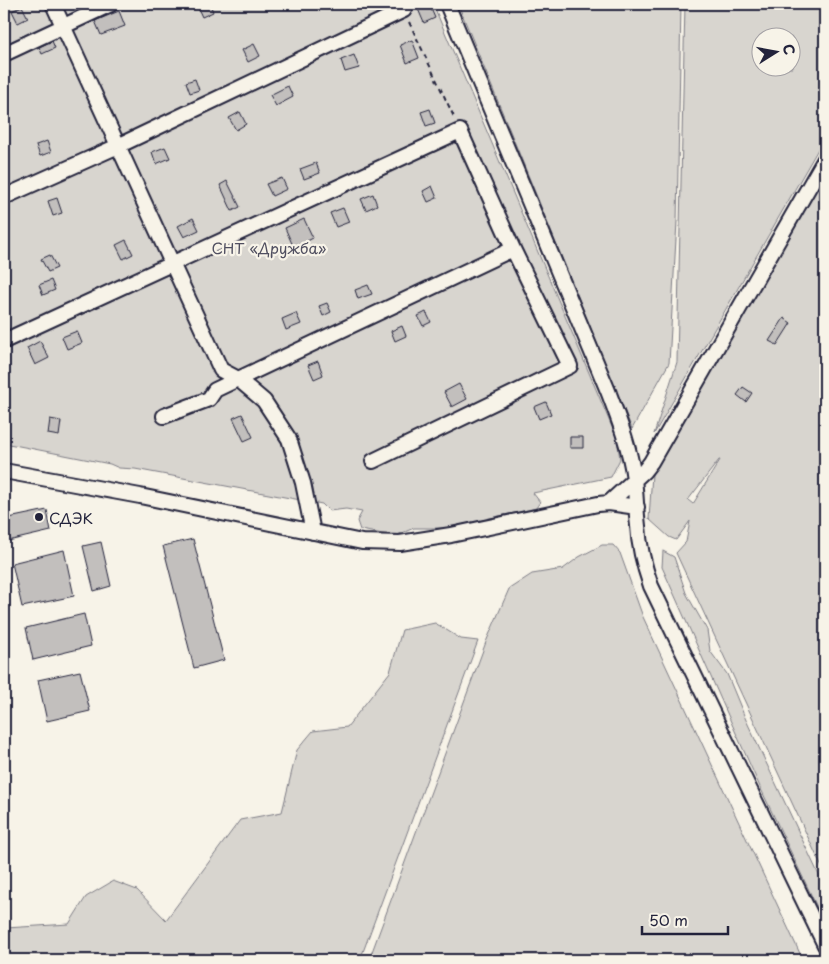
<svg xmlns="http://www.w3.org/2000/svg" width="829" height="964" font-family="'Playpen Sans',sans-serif">
<style>
.green{fill:#d8d5cf;stroke:#7d7c85;fill-rule:evenodd}
.building{fill:#c2bfbd;stroke:#22223b}
.lines{fill:none;stroke-linecap:round;stroke-linejoin:round}
.minor-casing{stroke:#22223b;stroke-width:18}
.path{stroke:#22223b;stroke-width:2;stroke-dasharray:5 4;stroke-linecap:butt}
.minor{stroke:#f7f3e8;stroke-width:14}
.poi-dot{fill:#22223b;stroke:#f7f3e8;stroke-width:2}
.labels{text-anchor:middle;dominant-baseline:central;stroke-width:4.5;stroke-linejoin:round;paint-order:stroke}
.park-label{font-size:15px;fill:#504f60;stroke:#f7f3e8}
.poi-label{font-size:15px;fill:#22223b;stroke:#f7f3e8;text-anchor:start}
</style>
<rect width="100%" height="100%" fill="#f7f3e8"/>
<filter id="ink" filterUnits="userSpaceOnUse"><feTurbulence type="fractalNoise" baseFrequency=".02" numOctaves="2"/><feDisplacementMap in="SourceGraphic" scale="10" xChannelSelector="R" yChannelSelector="G"/><feConvolveMatrix kernelMatrix="1 2 1 2 8 2 1 2 1" color-interpolation-filters="sRGB"/></filter>
<g filter="url(#ink)">
<!-- green -->
<path class="green" d="M4 4H433L617 439 620 459 611 477 533 493 540 502 536 508 447 528H414L395 536 360 530 357 521 362 512 346 509 329 511 322 504 135 469 119 468 110 464 4 443Z
M458 4H681L677 221 669 363 632 429Z
M685 4H825V137L654 434 677 362ZM762 38H792V68H762Z
M825 173V424H821L823 430H825V874L676 553 686 542 690 521 676 540 669 537 649 519 652 474 698 388ZM719 460H720L693 504 688 500Z
M602 545H613L620 553 643 617 803 960H369L486 642 509 589 532 574 563 569 579 557Z
M663 551 674 557 686 593 707 630 710 651 727 674 746 720 825 888V924L760 787 662 567Z
M435 623 461 639 478 641 360 960H4V923L6 928 69 924 86 897 113 881 137 890 166 920 240 820 282 812 297 750 313 731 347 727 390 672 402 630Z"/>
<!-- building -->
<path class="building" d="M196 4H210L213 12 202 17Z
M429 4 435 18 424 23 418 9Z
M22 6 28 18 18 23 12 11Z
M119 11 125 26 101 35 95 21Z
M412 40 419 58 407 63 400 45Z
M52 41 55 48 42 54 39 47Z
M254 44 260 56 248 62 242 50Z
M354 55 359 68 345 72 341 60Z
M195 79 199 90 190 93 186 82Z
M288 86 293 97 276 106 270 95Z
M430 109 435 123 426 126 421 112Z
M240 112 246 124 236 130 229 118Z
M47 141 51 152 40 156 36 145Z
M165 147 170 158 156 164 152 152Z
M316 163 320 173 304 179 300 169Z
M282 178 287 189 272 196 266 184Z
M227 181 240 207 232 211 220 185Z
M432 186 437 198 428 202 423 191Z
M373 194 377 205 366 210 361 199Z
M57 198 62 213 53 216 48 201Z
M343 208 349 222 336 227 330 213Z
M193 218 199 230 184 237 178 226Z
M304 219 313 238 294 248 285 228Z
M126 240 133 254 123 259 116 245Z
M50 255 57 268 48 272 41 259Z
M51 280 55 290 43 295 39 285Z
M368 285 372 294 358 299 355 290Z
M327 303 331 312 323 316 319 306Z
M426 312 431 322 423 326 418 316Z
M296 313 301 324 286 330 282 319Z
M784 318 791 323 777 345 769 341Z
M402 326 406 336 395 341 391 331Z
M77 331 82 343 67 349 62 337Z
M40 341 49 358 35 365 27 348Z
M318 361 323 375 314 379 308 365Z
M459 384 467 399 452 407 444 392Z
M743 387 752 393 746 402 737 395Z
M546 402 551 414 539 419 534 407Z
M242 414 253 437 244 441 233 418Z
M50 419 61 421 59 436 48 434Z
M570 437H583V448H570Z
M47 510 51 531 8 541 4 519Z
M193 539 224 660 194 668 163 546Z
M101 542 111 586 94 591 83 546Z
M64 550 74 596 22 607 12 563Z
M84 614 91 646 33 660 26 628Z
M80 671 90 711 47 721 38 680Z"/>
<g class="lines">
<defs>
<path id="minor" d="M53 4 221 370 238 379 264 401 289 439 303 483 313 532
M447 4 608 391C619 420 630 448 634 479 636 495 636 510 638 526 639 546 644 566 651 586L825 945
M4 54 111 4
M4 197 118 146 404 10
M4 341 460 131 513 249 570 366 373 461
M164 416 209 399 215 390 238 379 513 249
M4 471 140 496 362 542 400 543 451 535 598 504 609 503 637 507
M609 503 644 471 651 462 825 159"/>
</defs>
<!-- minor casing -->
<use href="#minor" class="minor-casing"/>
<!-- path -->
<path class="path" d="M409 22 455 119"/>
<!-- minor -->
<use href="#minor" class="minor"/>
</g>
</g>
<!-- markers -->
<circle class="poi-dot" cx="39" cy="517" r="5"/>
<g class="labels">
<!-- park labels -->
<g class="park-label">
<text x="269" y="247">СНТ «Дружба»</text>
</g>
<!-- poi labels -->
<g class="poi-label">
<text x="49" y="517">СДЭК</text>
</g>
</g>
<!-- margin -->
<rect width="829" height="964" fill="none" stroke="#f7f3e8" stroke-width="20"/>
<rect x="10" y="10" width="809" height="944" fill="none" stroke="#22223b" stroke-width="2" filter="url(#ink)"/>
<!-- north arrow -->
<g transform="translate(776 52) rotate(79)"><circle r="24" fill="#f7f3e8" stroke="#a29fa3"/>
<path d="M0-4L9 19L0 12L-9 19Z" fill="#22223b"/>
<text y="-8" font-size="14" font-weight="bold" text-anchor="middle" fill="#22223b">С</text>
</g>
<!-- scale -->
<path d="M642 926v8h86v-8" fill="none" stroke="#22223b" stroke-width="2.5"/>
<text x="649" y="926" font-size="15" fill="#22223b" stroke="#f7f3e8" stroke-width="4" paint-order="stroke">50 m</text>
</svg>
